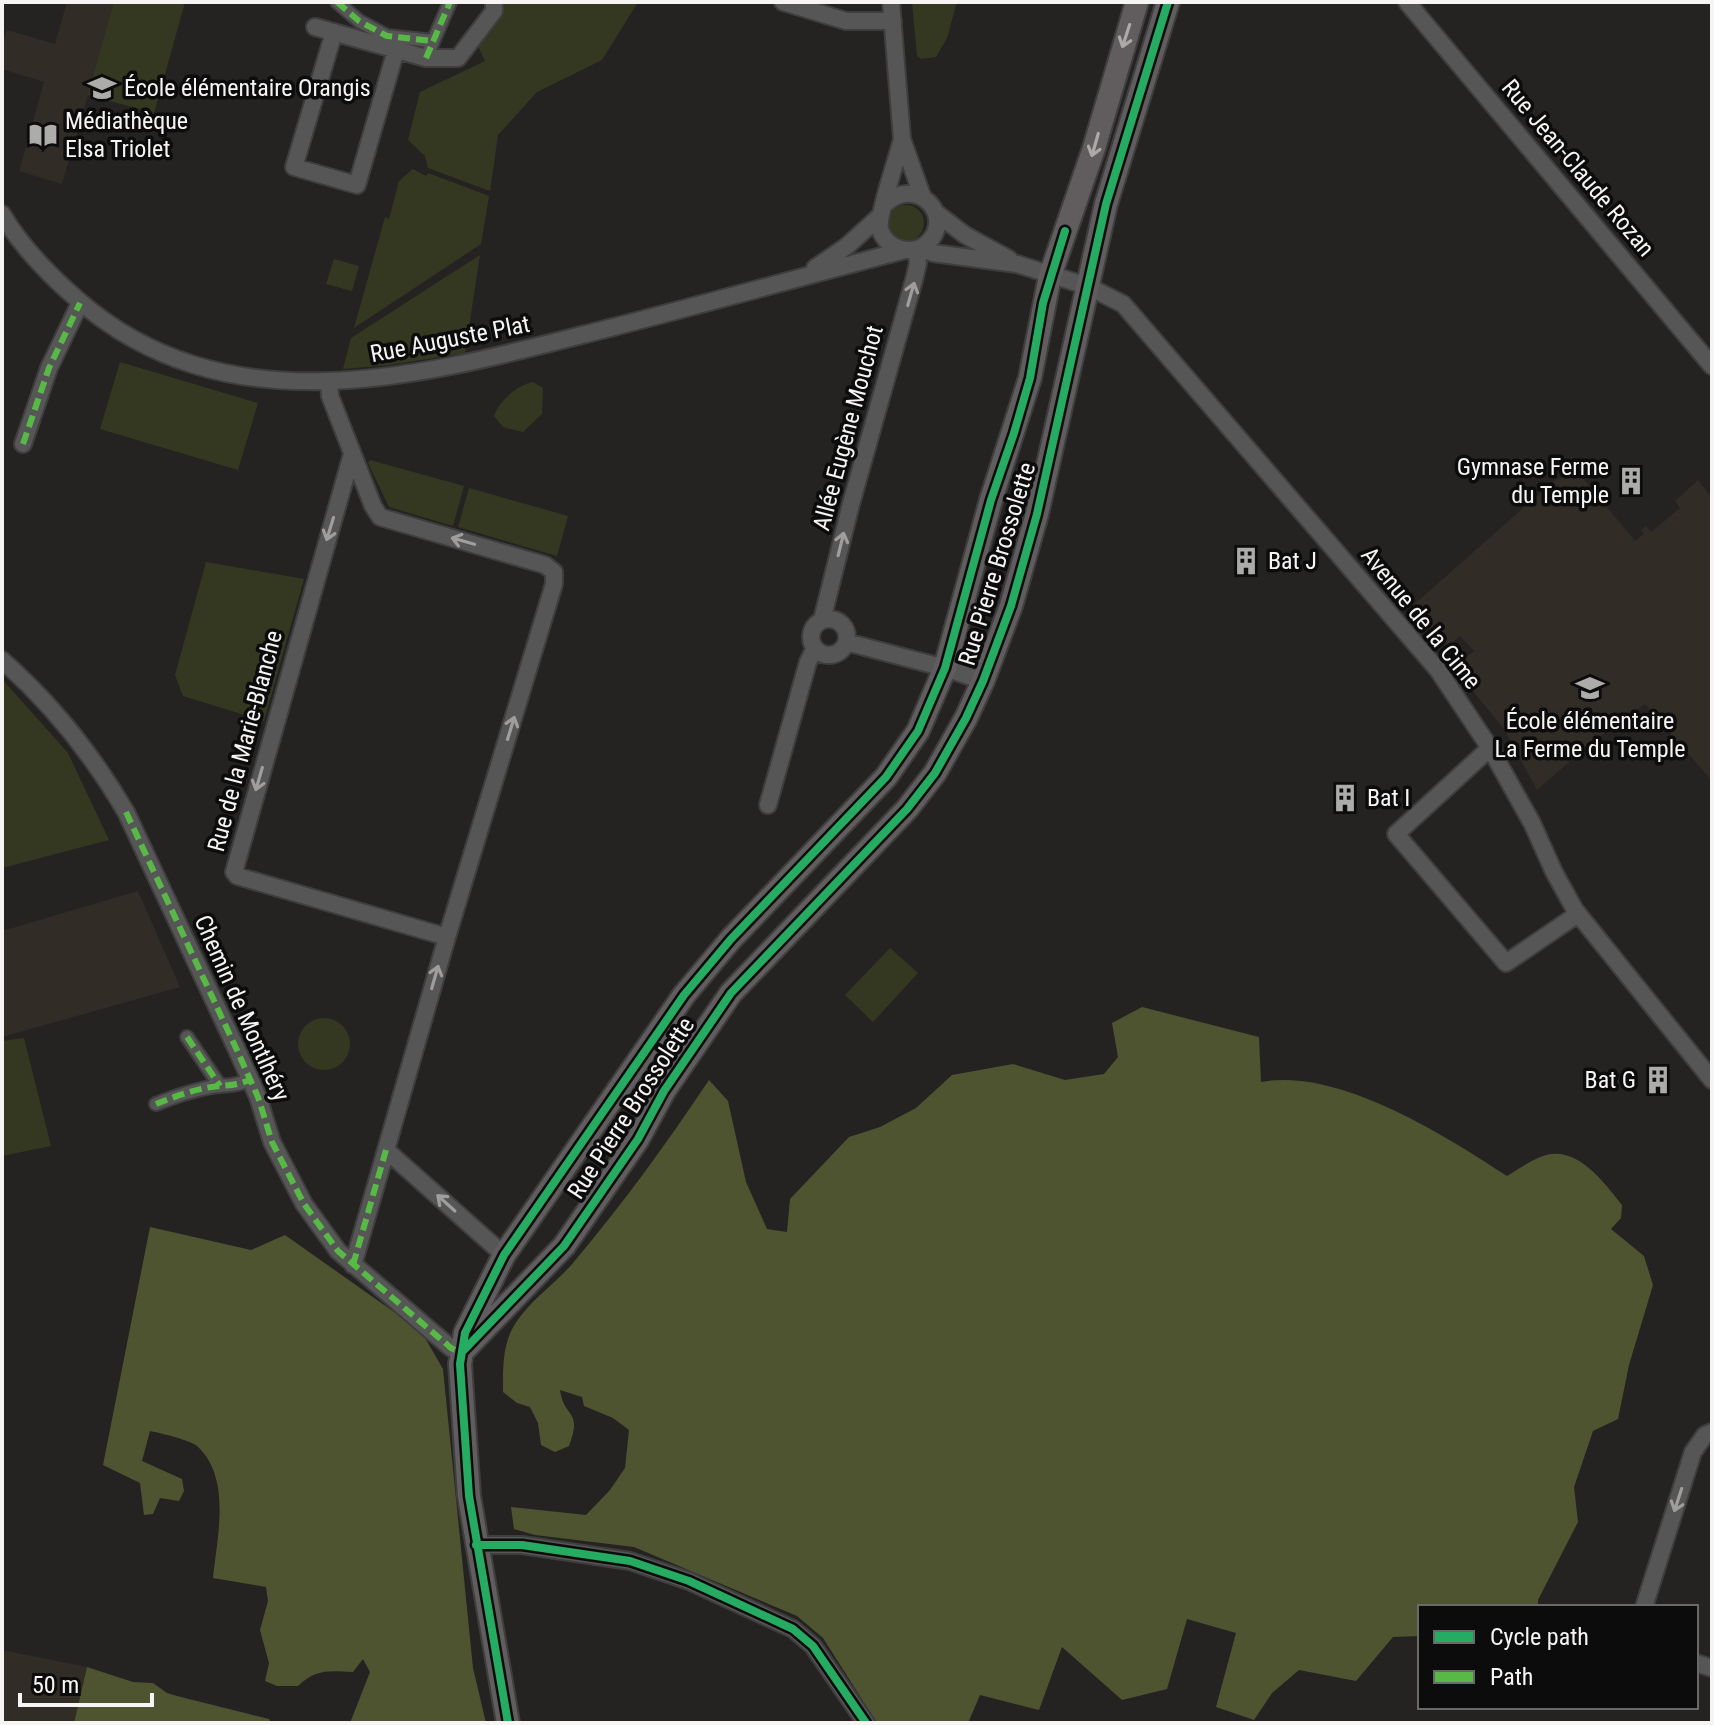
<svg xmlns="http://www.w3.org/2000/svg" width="1714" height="1725" font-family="'Roboto Condensed',sans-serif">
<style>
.built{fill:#322c27}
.green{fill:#343821}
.forest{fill:#4e5430}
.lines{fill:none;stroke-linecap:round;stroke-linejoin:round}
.pedestrian-casing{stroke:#3f3e3e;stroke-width:16}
.minor-casing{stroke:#3f3e3e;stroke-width:20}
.secondary-casing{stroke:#3f3e3e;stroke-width:26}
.pedestrian{stroke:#575656;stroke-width:12}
.minor{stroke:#575656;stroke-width:16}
.secondary{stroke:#615d5e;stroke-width:22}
.quiet{stroke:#58b947;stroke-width:6;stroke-dasharray:12 6;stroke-linecap:butt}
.cycleway-casing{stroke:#0d0c0c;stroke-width:13}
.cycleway{stroke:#26ab63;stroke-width:8}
.oneway{stroke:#aca9a9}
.oneway2{stroke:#9f9e9d}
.labels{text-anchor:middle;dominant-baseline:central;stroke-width:7;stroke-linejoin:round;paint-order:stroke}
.poi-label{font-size:24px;fill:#f6f5f4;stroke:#0d0c0c;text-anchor:start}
.street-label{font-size:24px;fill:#f6f5f4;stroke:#0d0c0c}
</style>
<rect width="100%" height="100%" fill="#242322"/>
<!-- built -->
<path class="built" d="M67 2H185L154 113 88 95 62 184 19 171 44 82 2 69V46L7 30 55 44Z
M1577 471 1635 541 1644 534 1641 530 1646 526 1651 532 1680 508 1675 501 1698 480 1712 498V781L1645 704 1591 743 1537 790 1504 729 1453 667 1474 651 1460 636 1446 648 1410 608 1554 481Z
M138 891 180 987 2 1037V931Z
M2 1650 87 1667 74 1723H2Z"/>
<!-- green -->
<path class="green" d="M114 2H185L154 113 88 95Z
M501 2H638L602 60 537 92 498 135 490 191 428 168 425 156 408 140 420 92 485 61 477 44Z
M912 2H957L947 38 936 57 921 59 917 56Z
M413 169 426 176 428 173 489 196 481 244 354 328 385 217 389 219 399 181Z
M888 223a18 18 0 1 1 36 0a18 18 0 1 1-36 0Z
M480 255 465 353 390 365 343 369 351 338Z
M334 259 359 266 352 291 326 284Z
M120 362 258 403 238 470 100 429Z
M533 382 543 388 542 414 523 432 503 427 494 416C499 401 517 385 533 382Z
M370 460 464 486 453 526 389 507 368 463Z
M469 488 568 516 557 556 458 527Z
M206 562 304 579 264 721 183 696 175 675Z
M2 679 68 753 109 840 2 868Z
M890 948 918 973 873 1022 845 995Z
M298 1044a26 26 0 1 1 52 0a26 26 0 1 1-52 0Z
M24 1038 51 1146 2 1156V1041Z"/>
<!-- forest -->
<path class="forest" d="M1142 1007 1259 1037 1261 1082C1337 1067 1445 1135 1507 1176 1519 1169 1532 1159 1546 1155 1579 1147 1604 1183 1622 1205L1621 1218 1611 1229 1644 1256 1653 1285 1629 1365 1618 1419 1593 1431 1574 1487 1578 1522 1538 1600V1607H1420V1636L1393 1637 1356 1681 1299 1670 1272 1693 1254 1720 1216 1707 1236 1633 1187 1619 1167 1689 1122 1700 1062 1647 1039 1710 980 1695 968 1723H877L823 1638 797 1616 634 1547 535 1535 514 1529 511 1507 586 1515 610 1490 625 1468 629 1430 613 1418 584 1406 582 1397 560 1390C564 1419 583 1409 569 1446L555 1452 541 1445 538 1423 530 1407 517 1403 503 1392C503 1368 502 1342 517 1321 532 1299 556 1283 573 1263 622 1205 667 1143 709 1080L728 1101 746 1182 767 1229 787 1232 790 1199 849 1137 880 1127 916 1108 952 1075 1013 1064 1065 1080 1104 1074 1118 1057 1112 1023Z
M150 1227 251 1250 285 1235 421 1331 443 1369 473 1668 486 1723H350L370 1672 363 1659 353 1672C328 1671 316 1669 298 1686H277L265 1681 269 1663 260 1630 268 1601 266 1587 213 1578C217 1537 232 1478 197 1446 190 1440 160 1433 150 1431L142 1461 182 1479 184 1491 179 1501 160 1498 153 1514 144 1515 140 1483 103 1465Z
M87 1667 133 1682 153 1683 167 1693 177 1696 269 1719 271 1723H74Z"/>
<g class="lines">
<defs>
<path id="pedestrian" d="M337 2 359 21 387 36 433 41
M426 58 450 2
M187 1037 220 1086
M156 1104C176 1096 198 1088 219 1086 233 1085 236 1085 250 1080"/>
<path id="minor" d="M783 2 846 21H893
M891 2 902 139 923 198
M1407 2 1712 366
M315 27 426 58H458L494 11V2
M334 32 294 167 357 185 396 50
M884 205C917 172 958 219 925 245 918 250 909 251 901 249 891 247 883 239 880 229 877 216 898 156 902 139
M935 212 965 235 1009 259
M2 214C22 248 49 275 78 300 224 427 414 378 582 335 690 308 797 278 905 250
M920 248 933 253 1017 264 1087 286 1123 304 1438 670 1490 748 1532 823 1554 872 1575 910 1712 1080
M815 268 847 246 880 216
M329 382 330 396 373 506 380 517 545 565 554 572V584L447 937 386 1150 504 1255
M23 444 49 368 80 303
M352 454 234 872 237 876 447 937
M811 637a18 18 0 1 1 36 0a18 18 0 1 1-36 0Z
M822 620 851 504 914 280 918 263 916 249
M846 642 945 668 983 681
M2 660C52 704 92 754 126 812L236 1048 258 1097 272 1142 304 1204 338 1251 451 1348 462 1353
M1490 748 1396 834 1506 963 1578 914
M768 805 808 662 815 648
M353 1265 386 1150
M476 1545H522L630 1561 689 1581 793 1629 813 1646 866 1723
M1644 1607 1693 1452 1705 1435 1712 1432
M1696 1663 1712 1668"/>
<path id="secondary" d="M465 1349 564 1246 638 1139 664 1091 731 993 907 809 935 773 966 718 983 681 1011 606 1037 514 1106 204 1168 2
M508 1723 469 1496 460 1364 465 1333 504 1255 684 995 731 939 886 777 918 731 945 668 991 500 1030 378 1050 276 1094 148 1137 2"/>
</defs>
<!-- pedestrian casing -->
<use href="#pedestrian" class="pedestrian-casing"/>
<!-- minor casing -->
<use href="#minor" class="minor-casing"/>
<!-- secondary casing -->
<use href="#secondary" class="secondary-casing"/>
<!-- pedestrian -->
<use href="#pedestrian" class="pedestrian"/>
<!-- minor -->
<use href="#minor" class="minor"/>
<!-- secondary -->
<use href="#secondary" class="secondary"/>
<!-- quiet -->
<path class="quiet" d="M337 2 359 21 387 36 433 41
M426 58 450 2
M23 444 49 368 80 303
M126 812 236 1048 258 1097 272 1142 304 1204 338 1251 451 1348 462 1353
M187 1037 220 1086
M156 1104C176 1096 198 1088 219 1086 233 1085 236 1085 250 1080
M353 1265 386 1150"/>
<defs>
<path id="cycleway" d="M464 1350 564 1246 638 1139 664 1091 731 993 907 809 935 773 966 718 983 681 1011 606 1037 514 1106 204 1168 2
M476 1545H522L630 1561 689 1581 793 1629 813 1646 866 1723
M508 1723 469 1496 460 1364 465 1333 504 1255 684 995 731 939 886 777 918 731 945 668 991 500 1014 433 1030 378 1043 303 1065 231"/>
</defs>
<!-- cycleway casing -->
<use href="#cycleway" class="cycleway-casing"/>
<!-- cycleway -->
<use href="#cycleway" class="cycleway"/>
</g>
<!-- one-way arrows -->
<defs><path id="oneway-shaft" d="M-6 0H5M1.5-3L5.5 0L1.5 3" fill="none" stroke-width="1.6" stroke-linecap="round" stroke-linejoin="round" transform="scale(2)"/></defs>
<g class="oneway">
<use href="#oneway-shaft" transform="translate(1126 36) rotate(108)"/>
<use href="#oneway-shaft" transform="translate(1095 145) rotate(106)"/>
</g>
<g class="oneway2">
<use href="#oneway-shaft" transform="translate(911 294) rotate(-74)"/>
<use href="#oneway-shaft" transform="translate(330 529) rotate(107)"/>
<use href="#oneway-shaft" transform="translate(463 541) rotate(-164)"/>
<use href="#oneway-shaft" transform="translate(841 544) rotate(-76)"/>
<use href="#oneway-shaft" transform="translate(511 728) rotate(-73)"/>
<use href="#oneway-shaft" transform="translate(259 779) rotate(106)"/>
<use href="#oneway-shaft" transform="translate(435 977) rotate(-74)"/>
<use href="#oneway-shaft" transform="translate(446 1203) rotate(-138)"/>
<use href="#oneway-shaft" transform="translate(1678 1500) rotate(108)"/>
</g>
<!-- icons -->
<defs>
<symbol id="school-bare" viewBox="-9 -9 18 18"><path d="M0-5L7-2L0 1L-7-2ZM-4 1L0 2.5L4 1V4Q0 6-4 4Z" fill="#acacaa" stroke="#0d0c0c" stroke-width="2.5" paint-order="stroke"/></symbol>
<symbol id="library-bare" viewBox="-9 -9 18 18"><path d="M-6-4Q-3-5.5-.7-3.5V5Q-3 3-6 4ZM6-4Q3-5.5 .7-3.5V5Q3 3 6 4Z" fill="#acacaa" stroke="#0d0c0c" stroke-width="2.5" paint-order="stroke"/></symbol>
<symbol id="building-bare" viewBox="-9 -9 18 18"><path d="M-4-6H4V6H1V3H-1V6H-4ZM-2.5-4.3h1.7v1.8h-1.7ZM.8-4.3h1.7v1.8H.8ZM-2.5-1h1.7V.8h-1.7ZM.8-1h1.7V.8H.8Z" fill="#acacaa" stroke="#0d0c0c" stroke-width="2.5" paint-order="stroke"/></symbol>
</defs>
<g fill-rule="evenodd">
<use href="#school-bare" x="82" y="68" width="40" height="40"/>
<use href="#library-bare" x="23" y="115" width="40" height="40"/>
<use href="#building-bare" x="1611" y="461" width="40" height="40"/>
<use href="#building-bare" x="1226" y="541" width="40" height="40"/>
<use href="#school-bare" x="1570" y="668" width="40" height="40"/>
<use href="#building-bare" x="1325" y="778" width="40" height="40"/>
<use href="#building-bare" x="1638" y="1060" width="40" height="40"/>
</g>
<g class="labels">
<!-- poi labels -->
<g class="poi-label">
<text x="124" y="88">École élémentaire Orangis</text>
<text x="65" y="121">Médiathèque<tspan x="65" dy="28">Elsa Triolet</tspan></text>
<text x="1609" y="467" text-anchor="end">Gymnase Ferme<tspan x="1609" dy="28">du Temple</tspan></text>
<text x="1268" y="561">Bat J</text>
<text x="1590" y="721" text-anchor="middle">École élémentaire<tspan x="1590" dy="28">La Ferme du Temple</tspan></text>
<text x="1367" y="798">Bat I</text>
<text x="1636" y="1080" text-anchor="end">Bat G</text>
</g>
<!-- street labels -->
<g class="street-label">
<text transform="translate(1578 168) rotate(50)">Rue Jean-Claude Rozan</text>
<text transform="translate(450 339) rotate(-11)">Rue Auguste Plat</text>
<text transform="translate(848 428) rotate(-75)">Allée Eugène Mouchot</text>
<text transform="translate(997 564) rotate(-73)">Rue Pierre Brossolette</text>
<text transform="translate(1421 618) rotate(51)">Avenue de la Cime</text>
<text transform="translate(245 741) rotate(-75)">Rue de la Marie-Blanche</text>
<text transform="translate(242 1008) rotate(66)">Chemin de Montlhéry</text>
<text transform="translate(631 1108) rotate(-57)">Rue Pierre Brossolette</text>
</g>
</g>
<!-- border -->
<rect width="1714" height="1725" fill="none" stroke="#f6f5f4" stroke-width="8"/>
<!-- legend -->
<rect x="1418" y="1605" width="280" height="104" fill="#0d0c0c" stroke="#6a6969" stroke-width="2"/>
<rect x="1434" y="1631" width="40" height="12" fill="#26ab63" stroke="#6a6969" stroke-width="2"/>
<text x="1490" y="1645" font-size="24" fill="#f6f5f4">Cycle path</text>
<rect x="1434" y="1671" width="40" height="12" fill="#58b947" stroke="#6a6969" stroke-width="2"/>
<text x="1490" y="1685" font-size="24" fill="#f6f5f4">Path</text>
<!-- scale -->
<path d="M20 1693v12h132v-12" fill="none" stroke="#f6f5f4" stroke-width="4"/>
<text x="32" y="1693" font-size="24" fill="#f6f5f4" stroke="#0d0c0c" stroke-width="6" paint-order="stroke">50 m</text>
</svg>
